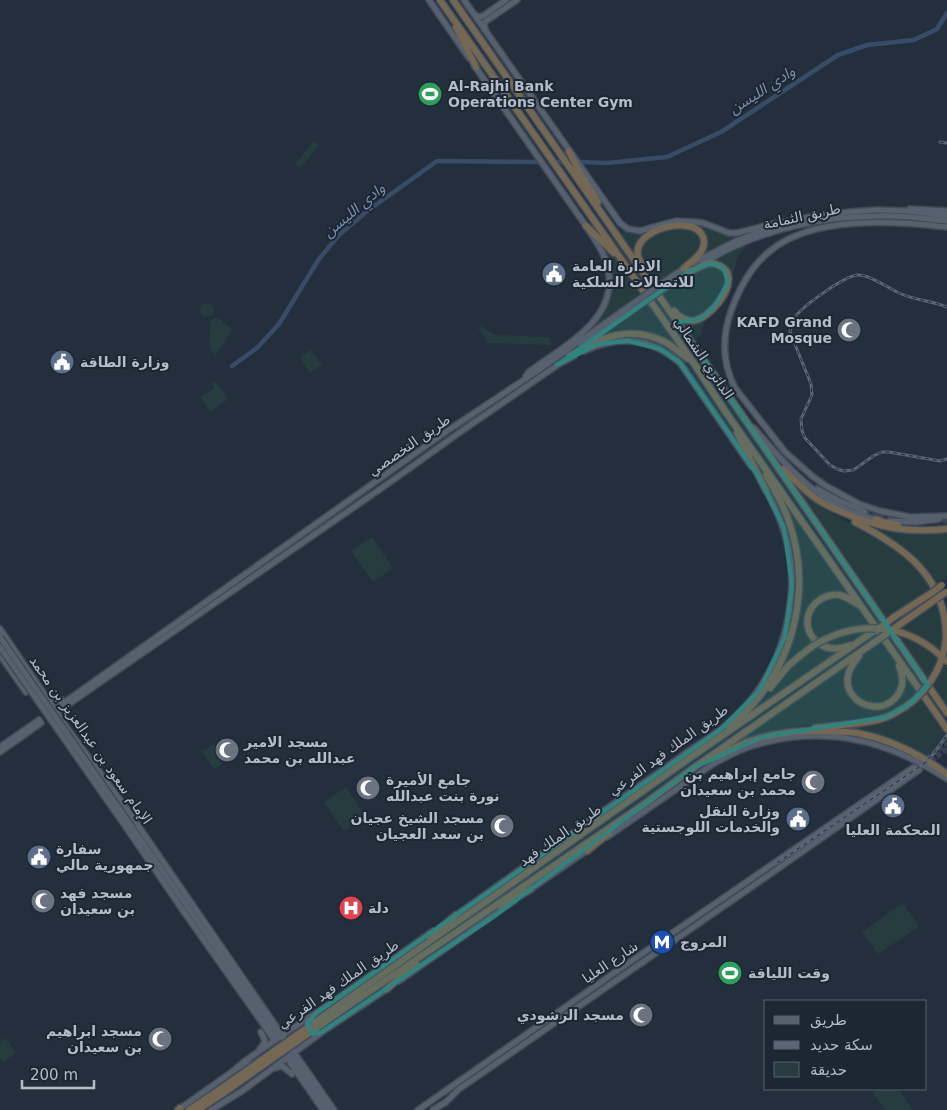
<svg xmlns="http://www.w3.org/2000/svg" width="947" height="1110" font-family="'DejaVu Sans','Noto Sans Arabic',sans-serif">
<style>
.green{fill:#263c3f}
.lines{fill:none;stroke-linecap:round;stroke-linejoin:round}
.river{stroke:#394c67;stroke-width:4.5}
.major-tunnel{stroke:#3a4453;stroke-width:5;stroke-dasharray:5 2.5;stroke-linecap:butt}
.major-casing{stroke:#414a57;stroke-width:8}
.highway-casing{stroke:#434c59;stroke-width:9}
.major{stroke:#56606e;stroke-width:5}
.highway{stroke:#746855;stroke-width:6}
.rail-casing{stroke:#5a6575;stroke-width:3}
.rail{stroke:#1d2633;stroke-width:1;stroke-dasharray:4;stroke-linecap:butt}
.major-bridge-casing{stroke:#414a57;stroke-width:8;stroke-linecap:butt}
.highway-bridge-casing{stroke:#434c59;stroke-width:9;stroke-linecap:butt}
.major-bridge{stroke:#56606e;stroke-width:5}
.highway-bridge{stroke:#746855;stroke-width:6}
.marked{fill:#308480;fill-opacity:0.2;stroke:#308480;stroke-width:4;stroke-linejoin:round}
.labels{text-anchor:middle;dominant-baseline:central;stroke-width:4;stroke-linejoin:round;paint-order:stroke}
.poi-label{font-size:14px;font-weight:bold;fill:#b4bcc9;stroke:#1d2633;text-anchor:start}
.street-label{font-size:14px;fill:#b4bcc9;stroke:#1d2633}
.water-label{font-size:15px;font-style:italic;fill:#7c92b1;stroke:#1d2633}
</style>
<rect width="100%" height="100%" fill="#242f3e"/>
<!-- green -->
<path class="green" d="M314 141 319 145 300 168 295 164Z
M677 223 698 225 724 234 732 236 744 235 749 243 741 252 737 259 730 287 715 311 704 323 702 329 703 333 679 351 656 336 600 337 586 333C604 315 618 296 610 269 607 261 603 252 599 244L624 231C640 239 649 230 665 226 669 225 673 224 677 223Z
M200 310a7 7 0 1 1 14 0a7 7 0 1 1-14 0Z
M216 318 221 320 222 322 233 329 215 356C206 346 210 333 211 320Z
M480 326 498 337 499 335 547 337 550 339 552 345 489 343 478 328Z
M311 350 322 365 310 373 300 358Z
M215 381 228 399 210 412 200 397 214 388 212 383Z
M788 477 822 508 883 541 897 550 911 562 933 589 885 619Z
M780 495 855 601 824 594 806 621C814 644 815 652 842 651L742 721 756 707 794 665 790 660 778 672C798 638 807 596 801 557 797 536 787 515 780 495Z
M866 525 898 532 933 534 947 532V578L936 585C918 556 895 541 866 525Z
M372 537 393 568 373 582 351 551Z
M839 597 848 600 856 606 872 629 844 645H825C822 642 816 639 813 635 806 623 814 602 827 598 830 597 835 597 839 597Z
M938 601C947 628 943 657 927 680L895 634Z
M947 641V708L931 685Z
M881 642C888 651 897 661 900 672 902 680 900 688 895 694 873 721 832 689 859 659 865 652 874 647 881 642Z
M850 663 846 673V681L864 707 872 710 882 709 891 705 905 675 906 676 947 734V741L925 757 862 732 841 728 860 726C851 725 841 723 832 723 797 724 761 733 729 748Z
M215 743 227 760 214 769 202 752Z
M346 787 365 816 344 831 324 802Z
M903 903 919 927 878 954 862 932Z
M6 1038 16 1053 3 1062 0 1059V1042Z
M880 1089H898L913 1110H885L873 1093Z"/>
<g class="lines">
<!-- river -->
<path class="river" d="M559 162H561
M580 162 607 163 667 157 721 132 838 55 867 45 914 40 937 29 947 13
M232 366 257 348 279 324 319 259 339 235 366 212 437 161 540 162"/>
<!-- major-tunnel -->
<path class="major-tunnel" d="M865 512 886 517 904 519
M935 521H947
M914 767 947 743
M919 770 947 749"/>
<defs>
<path id="major" d="M429 0 469 58
M464 0 620 223 628 229 640 231 668 223 677 221 694 222 703 223 729 233H737L768 225 816 216 850 212 877 210 908 211 947 216
M475 15 479 17 483 16 506 0
M485 29 484 24 486 21 517 0
M474 65 586 226C592 235 599 245 604 256 628 315 568 343 529 372L526 376
M910 209 947 211
M947 227C895 221 813 215 770 251 751 266 739 289 731 311 722 337 722 363 735 388L785 452 812 476 826 486 859 504 880 511 910 517 947 516
M693 263 736 241 774 226
M702 264C757 229 824 215 889 216 909 216 928 219 947 221
M671 277 686 267
M674 282 690 271
M581 346 631 311
M584 351C619 335 650 337 680 363L751 466
M557 365 574 356
M754 428C788 468 824 511 879 520
M817 489 838 500 865 512
M890 521 916 522 939 519
M0 629 67 728 126 808 284 1038
M0 655 26 692
M48 700 54 702 62 700
M58 707 447 431 536 372 628 307
M60 710 386 485 463 430 559 364
M0 747 39 720
M0 752 41 723
M583 825C617 801 652 778 686 753 697 745 709 738 720 730 727 725 734 718 740 712 769 682 785 646 790 605 796 562 786 526 765 488
M132 827 277 1036
M128 830 182 909 273 1038
M607 837 713 764C728 756 744 747 762 743 828 725 891 742 947 779
M528 891 589 849
M455 916 566 837
M399 981 515 900
M260 1049 263 1045 265 1041 261 1032
M293 1051 334 1110
M292 1058 329 1110
M289 1061 323 1110
M240 1068 252 1063 256 1067
M275 1068 282 1066 292 1074
M178 1110 232 1072 245 1061 299 1024 324 1008 433 931
M211 1110 242 1091 322 1032 390 987
M418 1110 614 973 914 767
M433 1110 446 1102 459 1089 776 870 919 770"/>
<path id="highway" d="M440 0 693 362 727 414 947 729
M453 0 742 415 947 713
M456 27 476 67
M569 151 577 168 598 202
M586 226 614 253
M643 266C641 263 639 260 638 256 632 229 694 213 703 237 705 242 704 247 701 252 697 258 690 263 684 268
M674 311C690 330 706 318 719 302 724 295 730 286 728 276 728 272 725 269 722 267 719 265 714 263 710 263 704 264 695 270 688 272
M569 356C601 337 631 324 667 343 674 348 681 354 689 359
M737 433 766 490
M783 469C794 480 805 491 818 500 826 505 834 509 842 512 878 528 908 533 947 529
M876 519 883 522 898 525
M855 522C904 547 947 577 946 639
M894 617 933 592
M899 625 936 599
M851 645C813 661 792 617 821 599 826 596 833 594 840 595 847 597 854 602 861 606
M859 656C854 662 849 668 848 676 845 690 856 704 871 706 885 709 899 699 902 685 903 678 902 672 899 666
M770 688 788 666
M729 727C791 677 815 594 788 519 783 504 774 489 766 475
M815 728 861 723
M716 757C727 752 737 746 747 742 767 735 787 732 807 731 824 731 841 731 857 733 889 739 921 755 947 774
M563 839 599 819
M587 851 609 833
M501 906 531 889
M430 937 456 915
M387 989 416 963
M342 1003 691 757 874 631
M345 1008 643 805 695 767 879 639
M178 1110 180 1108
M189 1110 219 1090
M198 1110 222 1094"/>
</defs>
<!-- major casing -->
<use href="#major" class="major-casing"/>
<!-- highway casing -->
<use href="#highway" class="highway-casing"/>
<!-- major -->
<use href="#major" class="major"/>
<!-- highway -->
<use href="#highway" class="highway"/>
<defs>
<path id="rail" d="M940 142 947 143
M947 307C932 301 914 300 899 293 888 288 869 274 857 275 843 277 799 308 792 321 791 324 791 328 790 332L811 384 812 395 801 419 802 431 805 438 830 465 837 469 844 471 853 470 858 467 873 456 882 452H889L940 461 947 459
M777 863 925 763 934 753 947 735"/>
</defs>
<!-- rail casing -->
<use href="#rail" class="rail-casing"/>
<!-- rail -->
<use href="#rail" class="rail"/>
<defs>
<path id="major-bridge" d="M628 307 671 277
M631 311 674 282
M0 637 132 827
M0 647 128 830"/>
<path id="highway-bridge" d="M933 592 942 585
M936 599 946 592
M877 630 894 617
M879 639 899 625
M788 666C796 659 804 652 813 646 858 618 910 623 947 662
M861 723C873 721 885 719 895 713 923 699 943 670 946 639
M219 1090 342 1003
M222 1094 345 1008"/>
</defs>
<!-- major-bridge casing -->
<use href="#major-bridge" class="major-bridge-casing"/>
<!-- highway-bridge casing -->
<use href="#highway-bridge" class="highway-bridge-casing"/>
<!-- major-bridge -->
<use href="#major-bridge" class="major-bridge"/>
<!-- highway-bridge -->
<use href="#highway-bridge" class="highway-bridge"/>
</g>
<!-- marked area -->
<path class="marked" d="M710 263 724 268 728 283 714 307 700 319 678 322 928 685 910 704 886 717 762 737 695 767 496 915 322 1032 312 1034 307 1024 316 1013 720 730 759 691 785 637 792 585 784 528 758 476 680 363 660 349 628 341 598 344 557 365 688 272Z"/>
<!-- icons -->
<defs>
<symbol id="stadium-disc" viewBox="-11 -11 22 22"><circle r="9.5" fill="#2e9e5b" stroke="#1d2633"/><path d="M0-5a6.5 5 0 1 0 0 10a6.5 5 0 1 0 0-10ZM-3.5-1.8h7v3.6h-7Z" fill="#fff"/></symbol>
<symbol id="civic-disc" viewBox="-11 -11 22 22"><circle r="9.5" fill="#5c6f8a" stroke="#1d2633"/><path d="M-.6-6.5H3V-4.5H.6V-3L4-1V1h2V6H-6V1h2V-1L-.6-3ZM-1.2 2.5V6h2.4V2.5Z" fill="#fff"/></symbol>
<symbol id="mosque-disc" viewBox="-11 -11 22 22"><circle r="9.5" fill="#6b7280" stroke="#1d2633"/><path d="M3.5-4.9A6 6 0 1 0 3.5 4.9A5 5 0 1 1 3.5-4.9Z" fill="#fff"/></symbol>
<symbol id="hospital-disc" viewBox="-11 -11 22 22"><circle r="9.5" fill="#e0444e" stroke="#1d2633"/><path d="M-5-5h3v3.5h4V-5h3V5h-3V1.5h-4V5h-3Z" fill="#fff"/></symbol>
<symbol id="metro-disc" viewBox="-11 -11 22 22"><circle r="9.5" fill="#1a4fb4" stroke="#1d2633"/><path d="M-5.5 5V-5H-3L0 0L3-5H5.5V5H3V-.5L0 4L-3-.5V5Z" fill="#fff"/></symbol>
</defs>
<g fill-rule="evenodd">
<use href="#stadium-disc" x="416" y="80" width="28" height="28"/>
<use href="#civic-disc" x="540" y="260" width="28" height="28"/>
<use href="#mosque-disc" x="835" y="316" width="28" height="28"/>
<use href="#civic-disc" x="48" y="348" width="28" height="28"/>
<use href="#mosque-disc" x="213" y="736" width="28" height="28"/>
<use href="#mosque-disc" x="799" y="768" width="28" height="28"/>
<use href="#mosque-disc" x="354" y="774" width="28" height="28"/>
<use href="#civic-disc" x="879" y="792" width="28" height="28"/>
<use href="#civic-disc" x="784" y="805" width="28" height="28"/>
<use href="#mosque-disc" x="488" y="812" width="28" height="28"/>
<use href="#civic-disc" x="25" y="843" width="28" height="28"/>
<use href="#mosque-disc" x="29" y="887" width="28" height="28"/>
<use href="#hospital-disc" x="337" y="894" width="28" height="28"/>
<use href="#metro-disc" x="648" y="928" width="28" height="28"/>
<use href="#stadium-disc" x="716" y="959" width="28" height="28"/>
<use href="#mosque-disc" x="627" y="1001" width="28" height="28"/>
<use href="#mosque-disc" x="146" y="1025" width="28" height="28"/>
</g>
<g class="labels">
<!-- poi labels -->
<g class="poi-label">
<text x="448" y="86">Al-Rajhi Bank<tspan x="448" dy="16">Operations Center Gym</tspan></text>
<text x="572" y="266">الادارة العامة<tspan x="572" dy="16">للاتصالات السلكية</tspan></text>
<text x="832" y="322" text-anchor="end">KAFD Grand<tspan x="832" dy="16">Mosque</tspan></text>
<text x="80" y="362">وزارة الطاقة</text>
<text x="244" y="742">مسجد الامير<tspan x="244" dy="16">عبدالله بن محمد</tspan></text>
<text x="796" y="774" text-anchor="end">جامع إبراهيم بن<tspan x="796" dy="16">محمد بن سعيدان</tspan></text>
<text x="386" y="780">جامع الأميرة<tspan x="386" dy="16">نورة بنت عبدالله</tspan></text>
<text x="780" y="811" text-anchor="end">وزارة النقل<tspan x="780" dy="16">والخدمات اللوجستية</tspan></text>
<text x="484" y="818" text-anchor="end">مسجد الشيخ عجيان<tspan x="484" dy="16">بن سعد العجيان</tspan></text>
<text x="893" y="830" text-anchor="middle">المحكمة العليا</text>
<text x="56" y="849">سفارة<tspan x="56" dy="16">جمهورية مالي</tspan></text>
<text x="60" y="893">مسجد فهد<tspan x="60" dy="16">بن سعيدان</tspan></text>
<text x="368" y="908">دلة</text>
<text x="680" y="942">المروج</text>
<text x="748" y="973">وقت اللياقة</text>
<text x="624" y="1015" text-anchor="end">مسجد الرشودي</text>
<text x="142" y="1031" text-anchor="end">مسجد ابراهيم<tspan x="142" dy="16">بن سعيدان</tspan></text>
</g>
<!-- street labels -->
<g class="street-label">
<text transform="translate(802 216) rotate(-12)">طريق الثمامة</text>
<text transform="translate(704 358) rotate(56)">الدائري الشمالي</text>
<text transform="translate(409 445) rotate(-35)">طريق التخصصي</text>
<text transform="translate(91 740) rotate(55)">الإمام سعود بن عبدالعزيز بن محمد</text>
<text transform="translate(668 750) rotate(-36)">طريق الملك فهد الفرعي</text>
<text transform="translate(560 835) rotate(-35)">طريق الملك فهد</text>
<text transform="translate(610 962) rotate(-34)">شارع العليا</text>
<text transform="translate(338 984) rotate(-35)">طريق الملك فهد الفرعي</text>
</g>
<!-- water labels -->
<g class="water-label">
<text transform="translate(762 90) rotate(-33)">وادي الليسن</text>
<text transform="translate(354 210) rotate(-40)">وادي الليسن</text>
</g>
</g>
<!-- legend -->
<rect x="764" y="1000" width="162" height="90" fill="#1d2633" stroke="#59626f"/>
<rect x="774" y="1016" width="25" height="8" fill="#56606e" stroke="#59626f"/>
<text x="810" y="1025" font-size="15" fill="#b4bcc9">طريق</text>
<rect x="774" y="1041" width="25" height="8" fill="#5a6575" stroke="#59626f"/>
<text x="810" y="1050" font-size="15" fill="#b4bcc9">سكة حديد</text>
<rect x="774" y="1062" width="25" height="15" fill="#263c3f" stroke="#59626f"/>
<text x="810" y="1075" font-size="15" fill="#b4bcc9">حديقة</text>
<!-- scale -->
<path d="M22 1080v8h72v-8" fill="none" stroke="#b4bcc9" stroke-width="2.5"/>
<text x="30" y="1080" font-size="15" fill="#b4bcc9" stroke="#1d2633" stroke-width="4" paint-order="stroke">200 m</text>
</svg>
